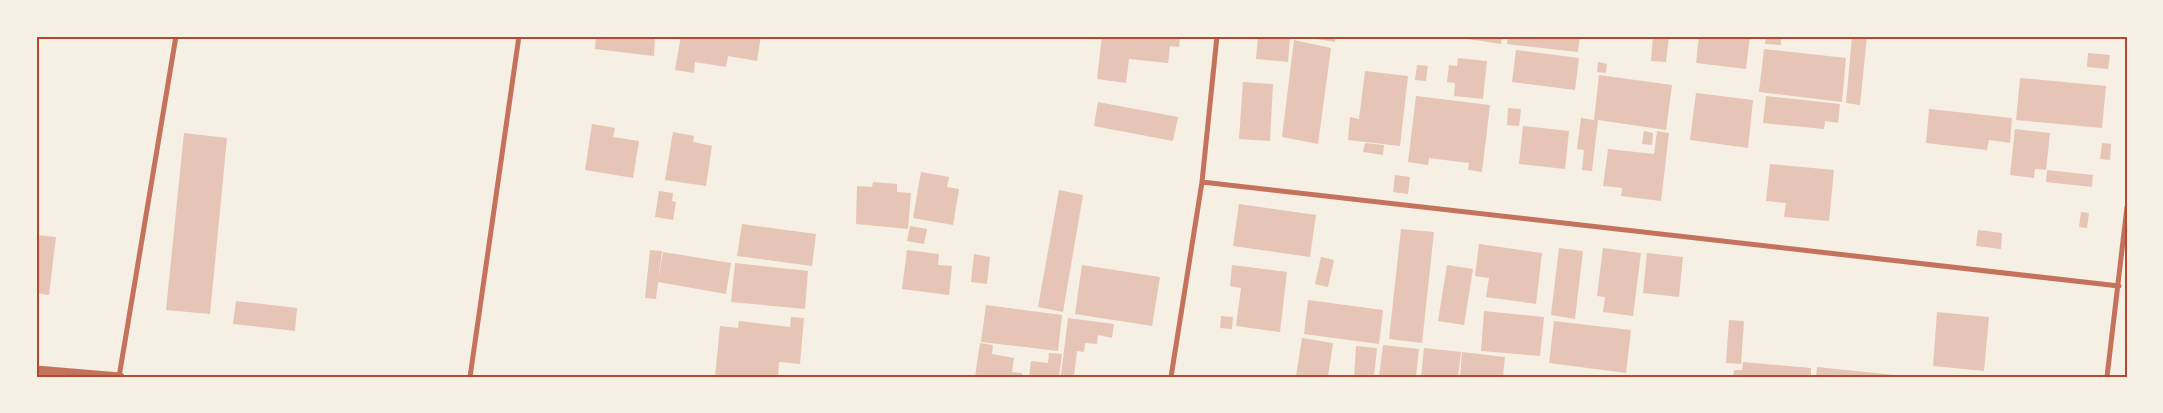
<svg xmlns="http://www.w3.org/2000/svg" width="2163" height="413" font-family="'Asap Condensed',sans-serif">
<style>
.building{fill:#e6c5b7}
.lines{fill:none;stroke-linecap:round;stroke-linejoin:round}
.minor{stroke:#c5725c;stroke-width:5}
.tertiary{stroke:#c5725c;stroke-width:9}
.neatline{fill:none;stroke:#b5482f;stroke-width:2}
</style>
<rect width="100%" height="100%" fill="#f6efe4"/>
<!-- building -->
<path class="building" d="M596 36H655L654 56 595 49Z
M681 36H761L757 61 728 56 726 67 695 62 694 73 675 70Z
M1102 36H1180L1179 47 1170 46 1168 63 1129 59 1126 83 1097 79Z
M1258 36H1290L1288 62 1256 59Z
M1299 36H1336L1335 42Z
M1448 36H1502L1501 44Z
M1508 36H1580L1578 52 1507 44Z
M1653 36H1669L1666 62 1651 61Z
M1699 36H1750L1746 69 1696 63Z
M1766 36H1781V45L1765 44Z
M1852 36H1867L1860 105 1846 103Z
M1294 40 1331 48 1318 144 1282 137Z
M1764 49 1846 58 1842 102 1759 92Z
M1516 50 1579 58 1575 90 1512 82Z
M2088 53 2110 55 2108 69 2087 67Z
M1458 58 1487 61 1483 99 1454 96 1455 83 1447 82 1449 65 1457 66Z
M1598 62 1607 64 1606 73 1597 72Z
M1417 65 1428 66 1426 81 1415 80Z
M1365 71 1408 76 1400 146 1348 140 1350 117 1359 119Z
M1599 75 1672 85 1666 130 1598 120 1592 171 1582 170 1584 150 1577 149 1581 118 1594 120Z
M2020 78 2106 86 2102 128 2016 120Z
M1243 82 1273 84 1270 141 1239 139Z
M1696 93 1753 100 1748 148 1690 140Z
M1416 96 1490 105 1482 172 1468 170 1469 163 1429 158 1428 165 1408 162Z
M1766 96 1840 104 1838 123 1825 121 1824 129 1763 123Z
M1098 102 1178 117 1173 141 1094 126Z
M1508 108 1521 109 1519 126 1507 125Z
M1929 109 2012 118 2010 143 1989 140 1987 150 1926 143Z
M592 124 615 128 613 137 639 141 633 178 585 170Z
M1523 126 1569 131 1565 169 1519 164Z
M2015 129 2050 133 2046 170 2035 169 2034 178 2010 175Z
M1644 131 1653 133 1652 145 1642 144Z
M1657 131 1669 133 1661 201 1621 196 1622 188 1603 186 1608 149 1654 154Z
M673 132 694 136 693 142 712 146 706 186 665 180Z
M184 133 227 138 210 314 166 310Z
M1365 143 1384 145 1383 155 1363 152Z
M2102 143 2111 144 2110 160 2100 159Z
M1770 164 1834 170 1829 221 1784 217 1786 203 1766 201Z
M2047 170 2093 175 2092 187 2046 182Z
M921 172 949 177 947 187 959 189 953 225 913 218Z
M1395 175 1410 177 1408 194 1393 192Z
M873 182 897 184V192L911 193 908 229 856 224 857 186 872 187Z
M1059 190 1083 195 1063 312 1038 307Z
M659 191 673 193 672 201 676 202 673 220 655 217Z
M1239 204 1316 215 1310 257 1233 246Z
M2081 212 2089 213 2087 228 2079 227Z
M742 224 816 234 812 266 737 256Z
M910 226 927 229 924 244 907 241Z
M1401 229 1434 232 1422 343 1389 339Z
M1978 230 2002 233 2001 249 1976 246Z
M36 235 56 237 49 295 36 293Z
M1479 244 1542 253 1536 304 1486 297 1489 278 1475 276Z
M1559 248 1583 251 1575 319 1551 315Z
M1603 248 1641 253 1633 316 1603 312 1605 297 1597 296Z
M650 250 662 251 656 299 645 298Z
M907 250 939 254 938 265 952 266 949 295 902 289Z
M663 252 731 263 726 294 658 282Z
M1647 253 1683 257 1679 297 1643 293Z
M974 254 990 257 987 284 971 282Z
M1321 257 1334 260 1328 287 1315 284Z
M735 263 808 271 805 309 731 302Z
M1082 265 1160 277 1152 326 1075 314Z
M1232 265 1287 272 1280 332 1236 326 1241 288 1230 286Z
M1447 265 1473 269 1464 325 1438 321Z
M1308 300 1383 310 1379 344 1304 334Z
M236 301 297 308 295 331 233 324Z
M986 305 1062 315 1058 351 981 342Z
M1484 311 1544 317 1540 356 1481 351Z
M1937 312 1989 317 1984 371 1933 366Z
M1221 316 1233 317 1232 329 1220 328Z
M791 317 804 318 800 364 779 362 778 377H715L720 326 738 328 739 321 790 327Z
M1068 318 1114 324 1112 338 1098 335 1097 344 1085 343 1084 352 1077 351 1074 377 1061 375Z
M1729 320 1744 321 1741 364 1726 363Z
M1554 321 1631 330 1626 373 1549 363Z
M1302 338 1333 343 1328 377 1296 376Z
M980 343 993 345 992 354 1014 358 1012 372 1022 373V377H975Z
M1383 345 1419 349 1416 377H1379Z
M1356 346 1377 348 1374 377H1354Z
M1424 348 1461 352 1458 377H1421Z
M1462 352 1505 357 1503 377H1460Z
M1049 353 1062 354 1059 377H1029L1031 361 1048 363Z
M1743 362 1811 368V377H1733L1734 370H1742Z
M1817 367 1894 375V377H1816Z"/>
<g class="lines">
<!-- minor -->
<path class="minor" d="M1202 182 2119 286
M119 377 176 36
M470 377 519 36
M1171 377 1202 182 1217 36
M2107 377 2127 207"/>
<!-- tertiary -->
<path class="tertiary" d="M36 370 120 377"/>
</g>
<!-- border -->
<rect width="2163" height="413" fill="none" stroke="#f6efe4" stroke-width="75"/>
<rect x="38" y="38" width="2088" height="338" class="neatline"/>
</svg>
